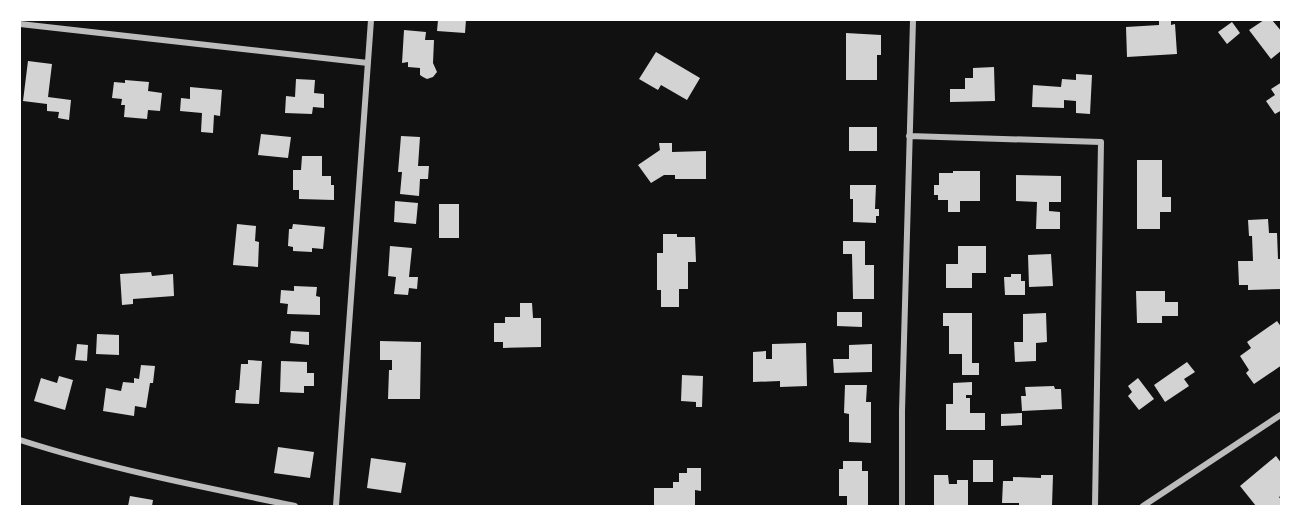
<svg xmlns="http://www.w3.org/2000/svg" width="1301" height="526" font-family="'DejaVu Sans',sans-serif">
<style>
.building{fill:#d3d3d3}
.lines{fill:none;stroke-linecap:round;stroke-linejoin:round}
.minor{stroke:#bcbcbc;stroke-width:6}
</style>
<rect width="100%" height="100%" fill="#111"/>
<!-- building -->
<path class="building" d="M438 20H466L465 33 437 31Z
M1159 20H1171V25L1175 24 1177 54 1127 57 1126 27 1159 25Z
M1264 20H1272L1282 32V50L1271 59 1249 30Z
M1232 22 1240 33 1227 44 1218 32Z
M404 30 426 32 425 40H434L433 63 437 72 433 77 427 79 423 77 420 75V68L408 67V62L402 63Z
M846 33 881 35V55H877V80H846Z
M656 52 700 78 687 100 661 85 658 90 639 79Z
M28 61 52 64 48 97 71 100 69 120 58 118 59 112 47 111V104L23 101Z
M994 67 995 101 950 102V89H965V78H973V68Z
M1076 74 1092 75 1090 114 1076 113V101L1064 100V108L1032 107 1033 85 1061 87 1062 79 1076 80Z
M296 79 315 80 314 93 324 94V108L313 107 312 114 285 113 286 96 295 97Z
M125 80 149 82 148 91 162 93 160 111 148 110 147 119 124 117 125 105H121L122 99 112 98 114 82 125 83Z
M1282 82V110L1275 114 1266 101 1275 95 1271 89Z
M190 87 222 90 220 116 214 115 213 133 201 132 202 113 180 111 181 98 190 99Z
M849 127H877V151H849Z
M261 134 291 137 288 158 258 155Z
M401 136 420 137 418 166H429L428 179H420L419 196 400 194 402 172H398Z
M659 143H672V152L706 151V179H675V175H664L651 183 638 165 660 150Z
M302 156H322V176H331V185H334V200L299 199V190H293V170H301Z
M1137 160H1162V197H1171V212H1160V229H1137Z
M953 171H980V201H960V212H948V200H938V195H934V185H939V173H953Z
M1016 175 1061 176V202H1049V211L1060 212V229H1036L1037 202 1016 201Z
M850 185H876L875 209H879V216H876V223L853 222V199H850Z
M395 201 418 203 416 224 394 222Z
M439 204H459V238H439Z
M1268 219 1269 233H1277L1278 259H1282V289L1248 290V285H1239L1238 261H1253L1252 236H1249L1248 220Z
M237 224 256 226 255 241 259 242 258 267 233 265Z
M293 224 325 227 323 249 312 248V252L293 251V247L288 246 289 229H292Z
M663 234H677V237H695L696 262H688V289H679V307H661V290H657V253H663Z
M843 241H865V265H874V299H853L852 254H843Z
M390 246 412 248 409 277H418L417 289 409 288 408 295 394 294 396 277 388 276Z
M958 246H986V273H972V288H946V264H958Z
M1051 254 1053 286 1029 287 1028 255Z
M151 272 152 276 173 274 174 296 133 299V304L122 305 120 274Z
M1011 274H1021V281H1025V295H1005L1004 277H1011Z
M294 286 317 287 316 296 320 297V315L287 314 288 304 280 303 281 290 294 291Z
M1136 291H1165V302H1178V316H1162V323H1137Z
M520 303H532L533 318H541V347L503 348V342H494V323H505V317H520Z
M837 312H862V327L837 326Z
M943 313H972V363H979V375H962V354H949V326H943Z
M1046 313 1047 342 1036 343V361L1015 362 1014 342H1023V314Z
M1277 321 1282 328V365L1254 384 1246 373 1249 370 1240 356 1251 348 1247 342Z
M291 331 309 332V345L290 343Z
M97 334 119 335V355L96 354Z
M380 341 421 342 420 399H388L389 370H392V360H380Z
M806 343 807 386 780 387V381L753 382V352L766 351V359H772V344Z
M77 344 88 345 87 361 75 360Z
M872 344V372L834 373 833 359H849V345Z
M248 360 262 361 259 404 235 403 236 390H239L241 364H248Z
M281 361 307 362V373H314V386H304V393L280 392Z
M1187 362 1195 372 1184 379 1189 386 1165 402 1154 385Z
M141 365 155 366 153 383H150L146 408 135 406 134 416 103 411 106 388 121 391 123 382 134 383V378L139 379Z
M682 375 703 376 702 407H696V402L681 401Z
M59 376 73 380 65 410 34 401 41 378 57 383Z
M1138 378 1154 399 1139 410 1128 396 1132 392 1128 386Z
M972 382V395H966V398H970V413H985V430H946V404H953V383Z
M845 385H867L866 402H871V443L849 442V414L844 413Z
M1054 386 1055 389H1061L1062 409 1022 411 1021 396H1026L1025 387Z
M1022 413V425L1001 426V414Z
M278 447 314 452 310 478 274 473Z
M1276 456 1282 464V495L1279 497 1282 501V506H1256L1240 486Z
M371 458 406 463 401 493 367 488Z
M973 460H993V482H973Z
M843 461H862V471H868V506H847V496H839V469H843Z
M687 468H701V491L695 490V506H654V488H673V482H679V473H687Z
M934 475H948L949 484H957V480H968V506H934Z
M1041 475H1053L1052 506H1019V503H1002L1003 481H1013V477L1041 478Z
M130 496 153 500 152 506H128Z"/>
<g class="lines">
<!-- minor -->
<path class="minor" d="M20 24 368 63
M909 136 1101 142 1095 506
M20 440C110 469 202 487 295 506
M336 506 371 20
M902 506V411L913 20
M1143 506 1282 414"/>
</g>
<!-- border -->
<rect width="1301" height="526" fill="none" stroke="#ffffff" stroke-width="42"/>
</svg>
